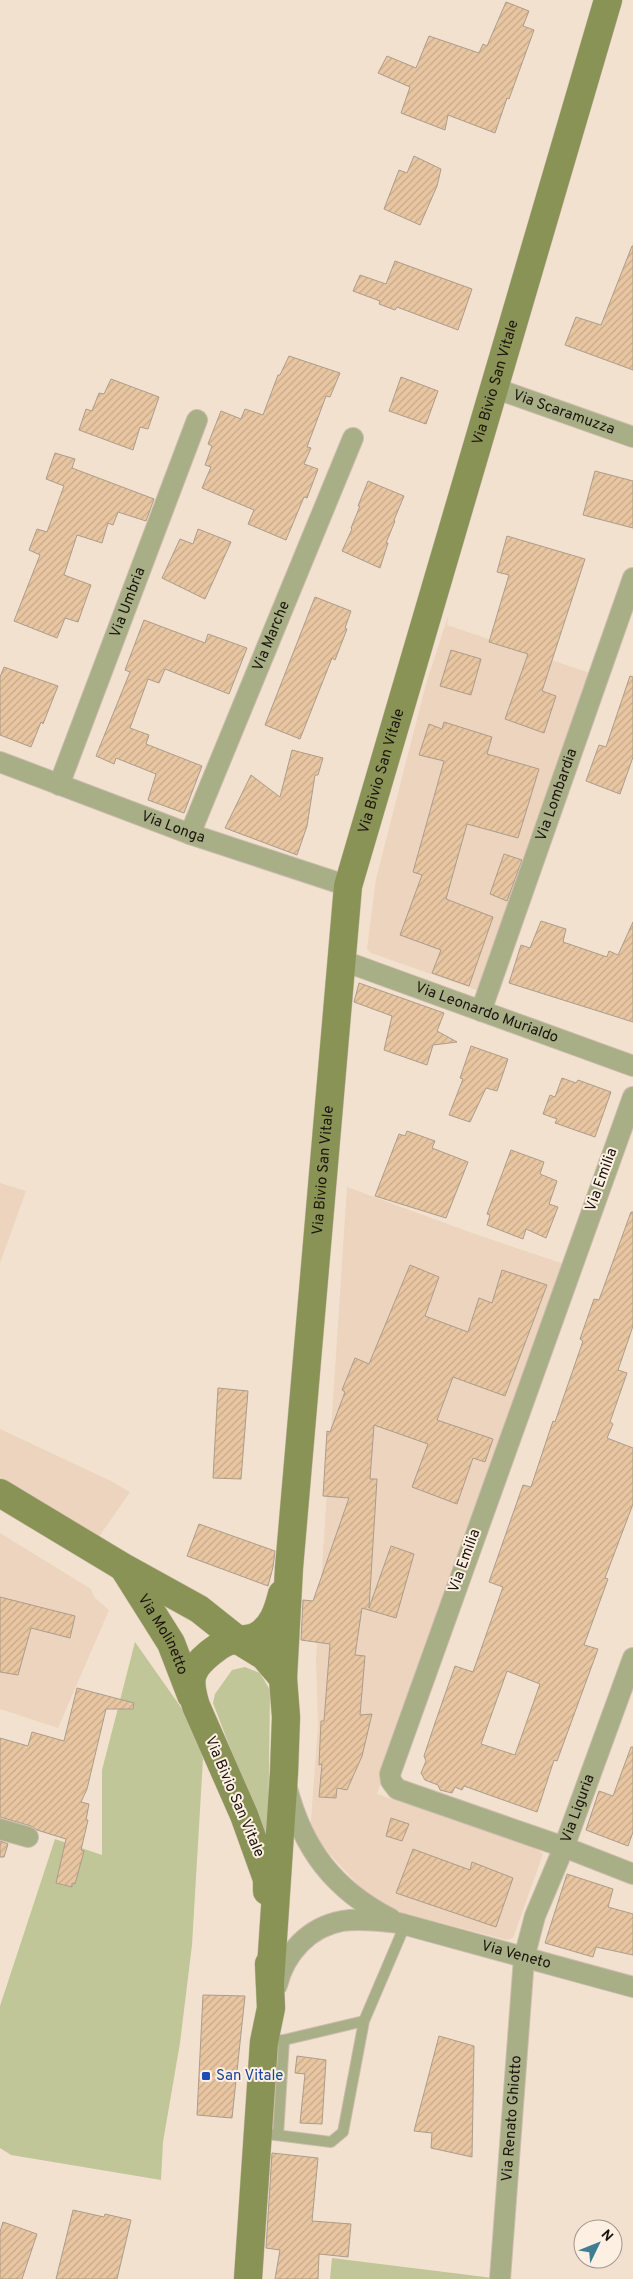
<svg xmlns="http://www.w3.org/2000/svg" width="633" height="2279" font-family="Overpass,sans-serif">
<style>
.built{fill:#ecd4be}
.green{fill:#c0c698}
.building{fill:url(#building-hatch);stroke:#ac9c8c;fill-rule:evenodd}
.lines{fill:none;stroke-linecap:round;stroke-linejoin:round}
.lane-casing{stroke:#ccbcad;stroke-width:12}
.street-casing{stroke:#ccbcad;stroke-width:22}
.secondary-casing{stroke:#ccbcad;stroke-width:29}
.lane{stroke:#a8ae86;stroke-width:10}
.street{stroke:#a8ae86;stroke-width:20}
.secondary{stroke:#8a9356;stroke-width:28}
.transit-dot{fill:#1a4fb4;stroke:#fdefe2;stroke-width:2}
.labels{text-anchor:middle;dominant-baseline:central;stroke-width:4;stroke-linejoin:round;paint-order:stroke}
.street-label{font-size:15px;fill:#1a140e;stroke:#fdefe2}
.transit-label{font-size:15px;fill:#164399;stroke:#fdefe2;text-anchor:start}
</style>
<defs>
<pattern id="building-hatch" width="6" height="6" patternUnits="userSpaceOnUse" patternTransform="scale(1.25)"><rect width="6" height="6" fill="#e8c6a1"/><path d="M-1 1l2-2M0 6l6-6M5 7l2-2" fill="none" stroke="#c6a989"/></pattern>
</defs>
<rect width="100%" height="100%" fill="#f3e1d0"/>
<!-- built -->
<path class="built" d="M449 613 447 625 596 675 482 992 371 953 367 949 376 879 426 684Z
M0 1183 26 1191 0 1263Z
M347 1187 472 1233 567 1265 377 1794 538 1849 543 1854 513 1938 507 1940 406 1914 374 1902 310 1833 318 1726 316 1658Z
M0 1429 113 1482 130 1492 94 1544 0 1485Z
M0 1533 91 1589 94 1597 109 1610 58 1728 0 1709Z"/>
<!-- green -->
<path class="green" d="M135 1642 192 1723 203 1759 192 1945 180 2043 163 2142 161 2180 11 2155 0 2148V2006L55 1839 102 1855V1770Z
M245 1667 260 1673 270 1690 268 1847 213 1703 215 1694 232 1670Z
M332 2258 493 2278 492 2279H330Z"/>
<!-- building -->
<path class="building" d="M506 2 529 11 523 26 534 30 509 99 507 98 495 133 448 115 445 130 401 113 410 87 378 73 387 56 416 68 429 36 479 53 483 44 487 46Z
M414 156 441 169 437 186 420 225 384 209 399 170 407 173Z
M632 246H633V370L565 345 576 317 601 325Z
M395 261 472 289 458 330 397 307 395 310 379 304 380 301 353 291 360 275 386 284Z
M289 356 340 373 330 397 326 396 307 447 311 448 304 464 318 469 307 498 304 497 286 540 248 524 254 510 202 488 211 467 205 465 212 446 208 444 221 411 241 419 245 409 263 415 278 375H280Z
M401 377 438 391 426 424 389 411Z
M111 379 159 397 148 429 140 427 133 450 79 430 86 409 92 411 99 393 104 394Z
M55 453 75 459 72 468 154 499 146 521 118 512 113 525 108 523 102 543 77 535 64 575 91 585 78 622 65 618 57 638 14 621 40 555 29 550 37 529 47 532 64 486 46 479Z
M595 471 633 481V528L583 515Z
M368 481 404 496 394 520 395 521 386 543H388L380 568 342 551 352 529 351 528 360 506H358Z
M198 529 231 542 205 599 162 578 180 539 193 544Z
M507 536 585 559 542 691 556 696 544 733 505 719 528 654 489 642 509 575 497 572Z
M315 597 351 611 345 628 347 629 335 660 332 658 300 739 265 725Z
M144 620 205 643 208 634 247 648 229 694 165 669 159 683 148 679 130 728 149 735 146 744 202 766 184 813 148 800 156 774 116 758 114 764 96 756 130 672 125 670Z
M451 650 481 659 471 695 440 686Z
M4 667 58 686 43 724 41 722 31 747 0 735V677Z
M630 676 633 677V757L620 794 586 781 599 745 606 747Z
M444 722 492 737 487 754 539 769 518 838 467 824 446 899 493 917 469 986 432 973 441 950 400 935 422 875 413 872 444 761 419 755 429 724 442 729Z
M292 750 323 758 318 775H315L307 826 297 855 225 828 251 775 280 797Z
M504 854 522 860 507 901 490 894Z
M541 921 566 929 563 942 607 957 609 951 618 955 633 922V1022L509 983 521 945 530 948Z
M359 983 444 1013 437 1031 457 1042 433 1045 427 1065 384 1050 392 1016 354 1002Z
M471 1046 508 1059 497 1091 486 1088 470 1122 449 1115 463 1079 460 1078Z
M562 1078 576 1083 578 1080 611 1092 595 1137 555 1123 557 1119 543 1114 550 1095 555 1097Z
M407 1131 435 1141 432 1148 468 1162 446 1218 375 1196 399 1134 405 1136Z
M511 1150 544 1162 540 1174 557 1181 549 1204 558 1207 546 1238 526 1229 523 1239 487 1225 490 1215 487 1214Z
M631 1212H633V1326L618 1370 627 1373 610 1422 613 1424 607 1438 633 1448V1504L605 1578 608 1579 584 1645 598 1649 557 1761 554 1760 537 1812 464 1786 462 1790 455 1787 452 1793 440 1790 438 1785 425 1780 421 1773 426 1761 424 1756 435 1723 455 1666 473 1672 503 1587 489 1582 523 1485 531 1487 553 1421 555 1422 583 1341 580 1339 594 1299 599 1300ZM507 1671 540 1684 515 1755 481 1744Z
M410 1265 439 1277 425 1316 468 1332 479 1298 492 1303 502 1270 547 1285 505 1396 453 1377 437 1420 493 1439 485 1462 473 1458 457 1504 412 1487 428 1444 374 1425 370 1479H377L369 1608 391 1546 414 1554 396 1618 362 1608 355 1655 365 1656 360 1715 372 1714 362 1756 347 1790 337 1788 336 1798 319 1797 322 1764 319 1765 321 1721H324L330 1644 301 1640 303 1600 313 1601 349 1498 323 1496 327 1431 330 1432 345 1392 342 1390 355 1358 369 1364Z
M218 1388 248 1391 241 1479 213 1478Z
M199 1524 275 1551 273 1567 268 1586 187 1556Z
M0 1597 75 1616 70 1638 31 1628 18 1675 0 1672Z
M77 1688 134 1703 133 1709H106L87 1789 81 1802 89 1804 86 1820H88L81 1850 84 1851 75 1884 72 1883V1887L56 1883 66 1839 37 1830 31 1826 0 1817V1738L28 1746 32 1732 64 1741Z
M631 1747H633V1832L628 1846 586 1830 599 1791 613 1796Z
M391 1818 409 1824 402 1841 386 1836Z
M0 1841 8 1844 4 1857H0Z
M413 1849 470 1870 472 1862 513 1878 496 1927 396 1893Z
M567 1874 613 1889 608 1907 633 1914V1955L596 1947 593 1957 545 1943Z
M203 1995 245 1996 232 2118 197 2115Z
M439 2036 474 2046 472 2157 431 2148 432 2133 414 2131Z
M297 2056 326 2060 322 2124 300 2123 305 2074 295 2073Z
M272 2153 318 2158 312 2221 351 2224 348 2257 319 2254 318 2279H275L280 2250 266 2248Z
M73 2210 104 2217 105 2214 131 2220 117 2279H56Z
M3 2222 37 2234 22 2279H0V2232Z"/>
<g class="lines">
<defs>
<path id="lane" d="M284 2040 364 2021
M266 2042 284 2040 278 2135
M260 2133 331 2142 343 2132 364 2021 405 1925"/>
<g id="street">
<path id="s1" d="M494 388 633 437"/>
<path id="s2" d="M0 762 190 834 348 886"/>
<path id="s3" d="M59 785 197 420"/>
<path id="s4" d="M190 834 353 438"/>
<path id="s5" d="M341 960 633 1066"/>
<path id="s6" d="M481 1011 633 578"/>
<path d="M633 1097 390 1774 391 1781 397 1789 564 1847 633 1874"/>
<path d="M287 1788C303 1849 334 1890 391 1919"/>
<path d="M0 1829 28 1837"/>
<path id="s7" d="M277 1985C285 1953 309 1927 342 1921 360 1918 381 1921 399 1923L633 1987"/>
<path id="s8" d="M500 2279 524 1958 535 1916 564 1847 633 1658"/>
</g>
<g id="secondary">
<path d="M0 1493 123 1567 199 1609 238 1640 264 1656 283 1678"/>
<path id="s9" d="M125 1570 171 1643 191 1695"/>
<path d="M267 1891V1879L244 1815 196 1706C188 1680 189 1670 210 1653 217 1648 222 1643 230 1641 239 1639 249 1640 257 1636 273 1627 278 1610 282 1594"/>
<path id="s10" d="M270 1983 284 1773 286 1717 283 1678 289 1568 348 886 608 0"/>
<path d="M248 2279 264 2042 271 2008 269 1964"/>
</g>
</defs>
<!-- lane casing -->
<use href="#lane" class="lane-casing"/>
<!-- street casing -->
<use href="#street" class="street-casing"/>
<!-- secondary casing -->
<use href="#secondary" class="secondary-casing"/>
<!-- lane -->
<use href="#lane" class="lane"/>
<!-- street -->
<use href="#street" class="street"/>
<!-- secondary -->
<use href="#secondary" class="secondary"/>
</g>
<!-- markers -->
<rect class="transit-dot" x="201" y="2071" width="10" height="10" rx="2.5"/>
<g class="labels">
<!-- street labels -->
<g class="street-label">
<text stroke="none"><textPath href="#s10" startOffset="1625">Via Bivio San Vitale</textPath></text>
<text stroke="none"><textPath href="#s1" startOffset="74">Via Scaramuzza</textPath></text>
<text stroke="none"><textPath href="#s3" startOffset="195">Via Umbria</textPath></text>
<text stroke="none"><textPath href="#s4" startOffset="214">Via Marche</textPath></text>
<text stroke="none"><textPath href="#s10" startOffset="1220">Via Bivio San Vitale</textPath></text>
<text stroke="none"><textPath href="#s6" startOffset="229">Via Lombardia</textPath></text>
<text stroke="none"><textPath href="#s2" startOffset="185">Via Longa</textPath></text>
<text stroke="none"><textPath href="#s5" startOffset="155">Via Leonardo Murialdo</textPath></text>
<text stroke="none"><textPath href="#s10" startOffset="815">Via Bivio San Vitale</textPath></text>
<text transform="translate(602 1180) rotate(-70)">Via Emilia</text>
<text transform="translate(465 1561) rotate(-70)">Via Emilia</text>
<text stroke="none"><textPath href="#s9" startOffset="75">Via Molinetto</textPath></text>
<text transform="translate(234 1797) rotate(67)">Via Bivio San Vitale</text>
<text stroke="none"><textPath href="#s8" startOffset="481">Via Liguria</textPath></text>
<text stroke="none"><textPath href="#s7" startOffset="275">Via Veneto</textPath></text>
<text stroke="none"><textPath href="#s8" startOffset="161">Via Renato Ghiotto</textPath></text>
</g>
<!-- transit labels -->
<g class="transit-label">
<text x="216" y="2076">San Vitale</text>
</g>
</g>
<!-- north arrow -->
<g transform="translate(598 2244) rotate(47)"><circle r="24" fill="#fdefe2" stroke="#a2978d"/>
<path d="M0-4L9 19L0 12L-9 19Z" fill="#3f7e92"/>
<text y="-8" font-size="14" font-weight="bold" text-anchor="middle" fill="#1a140e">N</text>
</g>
</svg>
